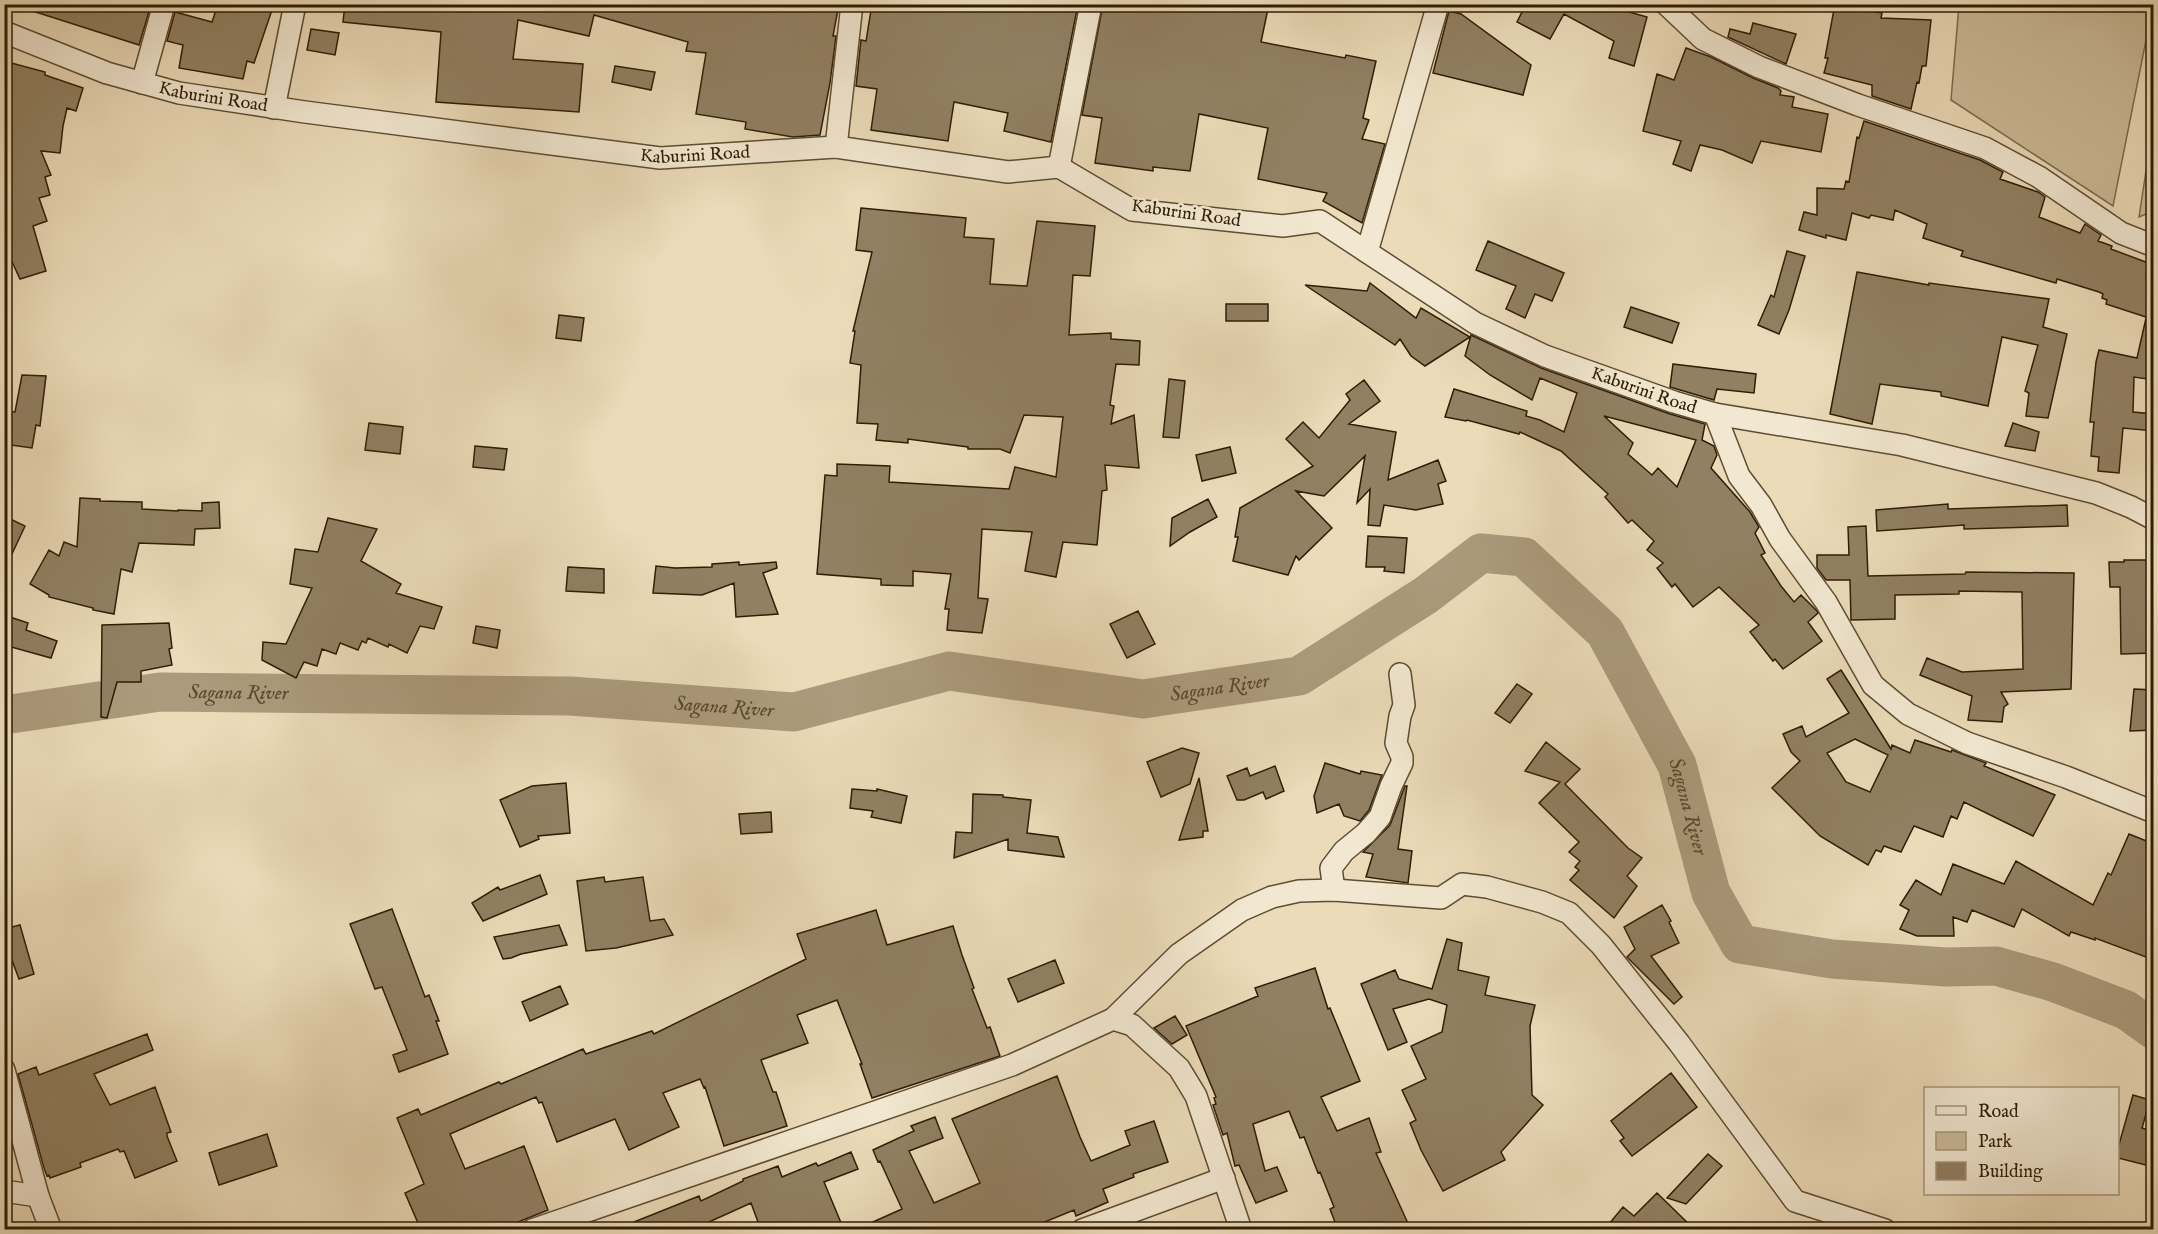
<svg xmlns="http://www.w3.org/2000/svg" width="2158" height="1234" font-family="'IM FELL English',serif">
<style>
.green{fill:#cbbb99;stroke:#7d6c4e;stroke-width:1.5}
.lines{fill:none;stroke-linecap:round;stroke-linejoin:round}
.river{stroke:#ab9a7b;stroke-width:39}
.building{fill:#918062;stroke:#2f1d04;stroke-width:1.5;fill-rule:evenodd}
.street-casing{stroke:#5e4c31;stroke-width:24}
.street{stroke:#f2e8d1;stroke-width:21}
.labels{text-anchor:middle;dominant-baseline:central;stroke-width:5;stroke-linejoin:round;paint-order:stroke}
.street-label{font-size:18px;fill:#2f1d04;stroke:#f2e8d1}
.water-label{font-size:20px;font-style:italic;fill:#5a492e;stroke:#f2e8d1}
</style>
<rect width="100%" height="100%" fill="#ebdbb8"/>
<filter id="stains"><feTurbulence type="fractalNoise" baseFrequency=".00333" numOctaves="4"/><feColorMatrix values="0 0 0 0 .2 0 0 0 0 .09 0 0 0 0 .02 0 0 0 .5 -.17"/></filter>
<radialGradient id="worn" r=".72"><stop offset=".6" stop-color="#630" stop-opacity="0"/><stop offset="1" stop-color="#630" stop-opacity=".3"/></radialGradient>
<!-- green -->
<path class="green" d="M1959 5H2153L2113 206 1951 100Z
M2153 125V211L2139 217Z"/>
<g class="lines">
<!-- river -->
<path class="river" id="s1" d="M4 715 160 692 570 696 794 712 949 671 1143 699 1299 676 1426 595 1481 553 1524 557 1605 632 1677 765 1711 893 1740 944 1832 959 1946 967 1996 966 2053 982 2126 1010 2154 1030"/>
</g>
<!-- building -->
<path class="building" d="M24 4H150L151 5 139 45 23 8Z
M218 4H274L254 63 247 61 243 79 179 68 183 45 167 41 175 12 212 22Z
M345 4H553L575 9 576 4H839L833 36H836L830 83 820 135 793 137 745 129 746 122 696 114 706 53 686 51 688 42 594 15 589 36 518 20 513 59 583 64 579 112 436 102 441 32 343 22Z
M872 4H1078L1051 142 1004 131 1008 113 954 102 948 141 871 130 877 89 856 86 861 40 866 41Z
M1103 4H1161L1184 9 1185 4H1269L1261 42 1345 58 1346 55 1376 61 1363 118 1369 120 1362 139 1385 144 1362 223 1323 201 1327 193 1258 179 1268 128 1199 114 1190 171 1153 167V171L1095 163 1102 118 1082 115Z
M1526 4H1625L1622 10 1647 17 1634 66 1609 58 1614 41 1564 14 1550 39 1517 22Z
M1835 4 1882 13 1881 18 1931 20 1926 66H1922L1919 83 1917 82 1911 109 1872 96V85L1824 73 1828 58H1825Z
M1449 11 1461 14 1531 65 1523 95 1433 73Z
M1753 23 1796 34 1786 64 1728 37 1730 29 1750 34Z
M311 29 339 33 335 55 307 50Z
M1686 48 1711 57 1753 78 1778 88 1781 91 1780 95 1794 97 1792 107 1828 114 1821 152 1761 141 1752 163 1722 150 1700 145 1691 171 1673 164 1681 141 1643 131 1657 74 1674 80Z
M4 61 45 72V75L83 88 76 111 67 108 63 126 60 153 41 151 51 175 45 177 50 195 39 198 47 221 33 226 46 271 20 279 9 255 4 256V134L11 106 4 105Z
M615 66 655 72 651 90 612 82Z
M1864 121 1980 160 2003 172 2000 179 2038 192 2045 197 2039 217 2080 233 2085 224 2101 235 2098 241 2112 246 2111 249 2151 264 2146 278 2154 280V380L2134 377 2133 412 2154 414V431L2123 428 2119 473 2098 471 2099 457 2091 456 2094 422H2090L2096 362 2099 350 2137 358 2146 318H2149L2106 304 2107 300 2102 298 2103 294 2099 292 2057 279 2056 283 1961 256 1963 251 1923 238 1927 224 1895 210 1893 220 1871 215 1869 218 1852 213 1846 240 1826 235V238L1799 230 1804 212 1817 215V188L1844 189 1846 181 1849 182 1857 137 1859 138Z
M861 208 966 218 964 237 994 239 990 284 1027 286 1037 221 1095 226 1090 276 1073 275 1069 335 1111 333V339L1140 341 1139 365 1116 364 1110 405 1114 406 1111 424 1134 415 1139 468 1105 465 1107 490 1102 491 1097 545 1063 542 1056 577 1025 571 1032 532 982 529 978 598 988 599 982 633 947 630 949 609H945L951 574 913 571V586L881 585V579L817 574 825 475 837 476V464L890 466 889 482 1009 489 1015 467 1056 477 1063 417 1024 415 1010 453 1000 449H968V447L908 439V443L876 440 878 424 857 423 861 365 850 363 855 331H853L872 252 856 250Z
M1488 241 1564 273 1552 301 1535 294 1525 318 1506 309 1516 286 1476 270Z
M1787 251 1805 256 1789 310 1779 334 1758 325 1771 295 1774 297Z
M1857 272 1929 285V283L2049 299 2043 327 2067 334 2048 418 2026 416 2029 393 2025 391 2038 345 2002 337 1988 406 1941 396V392L1880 384 1872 424 1830 414Z
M1370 283 1416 318 1421 308 1470 337 1425 366 1411 356 1400 339 1395 345 1305 285 1367 291Z
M1226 304H1268V321H1226Z
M1631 307 1679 323 1672 343 1624 327Z
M559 315 584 318 581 341 556 338Z
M1471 335 1541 368 1670 414 1705 424 1702 440 1714 446 1717 455 1711 468 1750 512 1759 527 1755 533 1765 553 1761 555 1781 586 1794 602 1801 595 1817 611 1818 613 1808 622 1822 641 1783 669 1775 659 1773 661 1750 632 1759 625 1719 587 1693 607 1675 584 1672 587 1657 568 1663 563 1647 550 1654 541 1632 520 1628 523 1605 497 1608 494 1561 451 1520 432 1519 434 1467 420 1466 421 1445 417 1454 389 1527 411 1526 416 1540 420 1564 432 1577 393 1540 378 1532 400 1490 375 1465 356ZM1604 416 1696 440 1677 487 1658 468 1652 475 1628 454 1633 443Z
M1673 364 1756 374 1754 393 1717 389 1714 400 1670 387Z
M22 375 46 376 40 426 36 425 32 448 4 444V411L15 412Z
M1169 379 1185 381 1179 438 1163 437Z
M1364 380 1380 401 1349 424 1396 432 1388 480 1438 460 1446 481 1438 484 1443 504 1416 510 1384 505 1380 526 1368 525 1370 489 1357 503 1365 456 1324 496 1296 491 1332 528 1299 560 1296 556 1288 575 1233 561 1238 537H1235L1240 508 1313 466 1286 439 1303 422 1319 438 1350 400 1346 394Z
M369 423 403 427 400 454 365 450Z
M2013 423 2039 432 2035 451 2005 446Z
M475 446 507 449 504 470 473 467Z
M1230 447 1236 473 1202 481 1196 455Z
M80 498 100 499V501L142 502V509L178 511V510L202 511V503L219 502 220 528 195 529 194 545 139 543 132 572 121 569 114 614 93 610V608L49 597V595L30 584 49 550 59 556 64 542 77 547Z
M1208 499 1217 517 1190 532 1170 546 1172 518Z
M1948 504V509L2067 505 2068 526 1964 529V525L1877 531 1876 510Z
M4 516 25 526 4 571Z
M328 518 377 529 361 561 401 584 396 593 442 607 434 629 420 626 407 653 389 644 388 647 368 638 366 643 362 641 358 650 340 643 336 654 322 649 317 666 304 662 296 678 262 660 263 642 286 644 312 588 290 584 295 549 318 552Z
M1866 526 1868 576 1965 574 1966 572 2074 573 2071 689 2001 692 2008 704 2004 707 2002 722 1968 720 1972 696 1920 675 1927 658 1962 672 2023 669 2022 592 1959 591V594L1895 595V619L1851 620 1850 580H1826L1817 568V555H1849L1848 527Z
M1368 536 1407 538 1404 573 1384 571 1385 567H1366Z
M2124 560H2150L2151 601H2154V653L2121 654 2120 587H2110L2109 562H2124Z
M739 562V565L776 562 777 568 763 573 778 614 736 617 734 583 702 595 653 593 656 566 675 568 712 567V564Z
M568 567 604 569V593L566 591Z
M1138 611 1155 644 1127 658 1110 624Z
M4 615 28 623 26 630 57 641 51 658 4 645Z
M169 623 172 648 169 649 172 665 141 671V682H117L107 718 101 717 102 625Z
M476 626 500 630 497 648 473 643Z
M1841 670 1891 749 1892 745 1910 753 1915 740 1951 752 1952 750 1986 763 1984 766 2055 795 2033 836 1964 802 1957 819 1951 816 1943 837 1914 826 1901 852 1884 846 1881 852 1876 850 1868 865 1820 836 1772 788 1800 761 1791 752 1783 734 1802 726 1806 737 1849 713 1827 679ZM1855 739 1888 755 1870 792 1846 782 1827 753Z
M1517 684 1532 694 1510 723 1495 713Z
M2134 689 2154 690V730L2130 731Z
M1546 742 1580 769 1565 784 1628 848 1642 858 1627 876 1637 886 1614 918 1570 880 1579 870 1575 867 1580 861 1569 852 1579 842 1539 803 1560 782 1525 771Z
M1182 748 1199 753 1190 784 1161 797 1147 762Z
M1325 763 1360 774 1361 771 1382 775 1369 810 1360 821 1344 816 1339 804 1317 813 1314 796Z
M1275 766 1284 791 1266 799 1263 792 1244 800H1237L1227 776 1247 768 1250 776Z
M1199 778 1208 831H1203V837L1179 840Z
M566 783 570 833 538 836 539 839 520 847 500 800 532 786Z
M1405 786H1407L1398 849 1412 851 1408 883 1366 877 1373 854 1363 852 1390 825Z
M852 789 877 791V789L907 796 901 823 871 817 873 811 850 808Z
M973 794 1003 795V797L1031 800 1027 833 1058 837 1064 857 1008 850V839L954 858 956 832 972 833Z
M771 812 772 832 741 834 739 814Z
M2129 834 2154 844V960L2095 938V940L2071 932 2069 936 2022 909 2014 927 1972 910 1967 922 1953 917 1954 936H1917L1900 929 1909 910 1900 905 1916 880 1941 895 1953 864 2004 884 2016 861 2093 905 2108 873 2111 875Z
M540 875 547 894 483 921 472 903 498 887 500 890Z
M604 877 605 882 643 877 650 921 664 919 673 935 616 948 586 951 577 881Z
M1662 905 1671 921 1669 922 1679 943 1651 956 1682 997 1674 1004 1627 957 1635 949 1624 927Z
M392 909 425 997 429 995 439 1021H436L448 1054 399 1072 393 1055 407 1050 382 987 375 989 350 924Z
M876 910 887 945 953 926 962 955 974 988 972 989 987 1028 990 1027 1000 1056 872 1098 860 1064H862L837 1000 797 1015 808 1043 761 1060 773 1092H776L787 1126 724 1146 705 1087 704 1088 700 1079 663 1093 679 1127 629 1150 615 1119 557 1142 542 1102 539 1103 536 1097 450 1134 465 1169 524 1146 548 1210 498 1230H492L489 1224 476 1230H421L405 1193 424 1184 397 1118 418 1109 421 1115 499 1082 501 1084 583 1049 586 1054 652 1031 654 1034 806 959 797 934Z
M20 925 34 974 19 979 4 939V929Z
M559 925 567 945 521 954 511 958 503 959 494 937Z
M1447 939 1462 943 1458 970 1489 977 1485 995 1535 1005 1530 1026 1532 1095 1543 1105 1501 1152 1505 1160 1443 1191 1421 1150 1410 1123 1416 1120 1402 1090 1426 1079 1411 1046 1442 1032 1447 1005 1429 999 1393 1009 1407 1042 1388 1050 1361 984 1395 970 1399 979 1432 989Z
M1055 960 1064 983 1018 1002 1008 979Z
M1315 968 1328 1009 1330 1008 1360 1081 1321 1097 1337 1131 1369 1118 1381 1152 1376 1153 1411 1230H1338L1330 1209 1334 1207 1320 1172 1318 1173 1304 1137 1300 1138 1289 1111 1253 1124 1265 1171 1277 1167 1287 1191 1256 1203 1239 1165 1235 1166 1227 1133 1223 1135 1213 1105 1216 1104 1214 1098 1216 1097 1186 1026 1258 996 1255 988Z
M560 986 568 1004 530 1021 522 1002Z
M1175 1016 1187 1035 1172 1044 1154 1028Z
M147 1034 153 1050 94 1074 110 1105 155 1087 171 1132 167 1133V1136L177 1161 135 1178 124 1151 120 1152 118 1149 80 1163 81 1167 50 1178 49 1175 47 1176 44 1168 18 1074 36 1067 39 1075Z
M1671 1073 1697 1107 1632 1156 1620 1141 1624 1138 1611 1121Z
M1057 1076 1080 1137 1091 1161 1130 1145 1125 1131 1154 1121 1168 1162 1133 1174 1134 1177 1103 1189 1108 1202 1076 1216 1074 1210 1025 1230H855L902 1209 880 1161 878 1162 873 1150 914 1131 911 1126 935 1117 943 1138 909 1151 934 1203 980 1183 952 1119Z
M2133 1095 2150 1100 2142 1128 2154 1132V1167L2118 1158V1148Z
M267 1134 277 1166 219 1185 209 1153Z
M851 1152 858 1169 824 1182 844 1230H761L751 1203 709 1222 712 1230H614L699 1196 701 1201 743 1181V1179L778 1166 782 1177 816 1163 818 1166Z
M1708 1154 1722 1166 1686 1204 1667 1198Z
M1657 1193 1695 1230H1604L1623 1207 1634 1216Z"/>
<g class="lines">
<defs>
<g id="street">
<path d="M1666 4 1703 39 1759 67 1858 105 1985 148 2039 177 2121 233 2154 246"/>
<path id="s2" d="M4 32 107 73 179 93 305 112 660 158 836 147 1008 172 1059 167 1132 210 1283 226 1320 221 1475 323 1545 356 1674 402 1715 414 1902 445 2096 493 2131 507 2154 519"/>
<path d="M142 83 164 4"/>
<path d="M274 108 295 4"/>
<path d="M836 147 852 4"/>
<path d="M1059 167 1091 4"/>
<path d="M1367 252 1438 4"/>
<path d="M1715 414 1739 476 1761 505 1780 539 1826 602 1873 685 1908 714 1967 743 2066 777 2154 812"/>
<path d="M1334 890 1331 868 1344 851 1366 833 1380 817 1391 786 1402 763V757L1396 743 1400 716 1404 705 1400 674"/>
<path d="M1113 1019 1179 954 1242 910 1272 897 1299 891 1334 890 1441 898 1462 884 1487 887 1542 902 1569 913 1601 945 1679 1043 1795 1201 1885 1230"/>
<path d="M4 1070 38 1196 51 1230"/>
<path d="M4 1191 38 1196"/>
<path d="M532 1230 1012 1065 1113 1019 1132 1025 1179 1068 1196 1096 1241 1230"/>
<path d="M1082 1230 1224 1178"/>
</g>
</defs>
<!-- street casing -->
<use href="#street" class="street-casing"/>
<!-- street -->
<use href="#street" class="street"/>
</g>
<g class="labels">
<!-- street labels -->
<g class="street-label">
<text stroke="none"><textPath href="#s2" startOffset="220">Kaburini Road</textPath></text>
<text stroke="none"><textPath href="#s2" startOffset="706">Kaburini Road</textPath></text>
<text transform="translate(1186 214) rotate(8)">Kaburini Road</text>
<text stroke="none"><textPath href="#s2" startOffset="1714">Kaburini Road</textPath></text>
</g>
<!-- water labels -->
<g class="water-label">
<text stroke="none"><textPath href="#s1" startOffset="1226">Sagana River</textPath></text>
<text stroke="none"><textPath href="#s1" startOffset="236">Sagana River</textPath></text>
<text stroke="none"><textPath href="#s1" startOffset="722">Sagana River</textPath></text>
<text stroke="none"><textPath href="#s1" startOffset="1874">Sagana River</textPath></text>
</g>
</g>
<!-- margin -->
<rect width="2158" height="1234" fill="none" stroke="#ebdbb8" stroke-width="24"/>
<rect x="6" y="6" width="2146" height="1222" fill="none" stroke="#2f1d04" stroke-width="3"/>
<rect x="12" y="12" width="2134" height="1210" fill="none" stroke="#2f1d04" stroke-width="1.5"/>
<!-- legend -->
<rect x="1924" y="1087" width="195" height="108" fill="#f2e8d1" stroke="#a4977f" stroke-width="1.5"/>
<rect x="1936" y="1106" width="30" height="9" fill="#f2e8d1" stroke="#a4977f" stroke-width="1.5"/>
<text x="1978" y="1117" font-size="18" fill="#2f1d04">Road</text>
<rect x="1936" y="1132" width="30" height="18" fill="#cbbb99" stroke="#a4977f" stroke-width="1.5"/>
<text x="1978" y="1147" font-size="18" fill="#2f1d04">Park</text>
<rect x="1936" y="1162" width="30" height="18" fill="#918062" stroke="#a4977f" stroke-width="1.5"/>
<text x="1978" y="1177" font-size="18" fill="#2f1d04">Building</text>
<rect width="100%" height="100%" filter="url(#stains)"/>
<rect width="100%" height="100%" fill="url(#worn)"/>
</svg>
